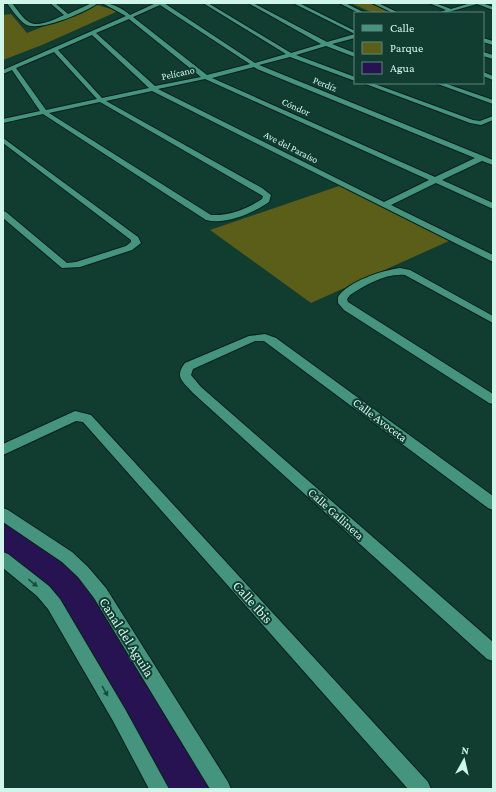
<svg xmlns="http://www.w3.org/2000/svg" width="496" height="792" font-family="'Crimson Pro',serif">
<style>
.green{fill:#5a5e18}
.water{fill:#271351}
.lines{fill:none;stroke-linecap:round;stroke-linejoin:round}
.minor-casing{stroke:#072019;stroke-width:2}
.minor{fill:#45947e;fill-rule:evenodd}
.oneway{fill:#1b4e40}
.labels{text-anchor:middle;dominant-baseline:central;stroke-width:4;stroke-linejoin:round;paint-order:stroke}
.far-street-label{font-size:10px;fill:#d0f6e9;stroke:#113c30}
.street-label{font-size:12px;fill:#d0f6e9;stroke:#113c30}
.near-street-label{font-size:14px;fill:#d0f6e9;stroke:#113c30}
</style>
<rect width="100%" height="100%" fill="#113c30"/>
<!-- green -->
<path class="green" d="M351 3H369L393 13H373Z
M97 5 115 10 116 12 42 45 3 60V15L11 14 27 33Z
M339 186 449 241 311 303 210 230Z"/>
<!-- water -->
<path class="water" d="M3 514 83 572 221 789H159L64 619 3 559Z"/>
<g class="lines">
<defs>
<path id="minor" d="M7 3H12C17 9 22 18 29 22 38 28 55 19 64 15L50 3H55L68 14 92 3H98C86 12 38 33 25 24 18 19 12 10 7 3Z
M102 3C112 3 122 8 130 15L156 3H164L255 63 286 54 203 3H208L291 53 321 44 248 3H253L327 42 355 34 293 3H299L355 31V38L332 44 355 53V57L326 46 296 55 355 77V81L290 57 259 65 493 160V165L482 161 442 180 493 203V209L436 183 391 205 493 255V262L152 91 106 101 262 188 271 195 269 202C253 213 226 225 206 220L43 114 3 123V119L40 111 12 70 3 74V70L126 16ZM160 5 250 64 207 75 133 17ZM129 19 201 77 155 86 96 33ZM92 35 149 88 102 98 58 50ZM54 52 97 99 46 110 16 68ZM254 67 257 69 475 158 435 177 212 78ZM205 79 429 180 384 202 158 89ZM100 102 256 192 263 196 262 199C247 209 229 216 211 215L49 113Z
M339 3H345L365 13H359Z
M372 3H378L399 13H393Z
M429 3H435L451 9 471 3H482L493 7V10L477 4 445 13H438L446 10Z
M483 38 493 41V45L483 42Z
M483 52 493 55V59L483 56Z
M483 72 493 76V80L483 76Z
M363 83H372L473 120 480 121 493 116V120L481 125 470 123Z
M435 83H444L493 100V104Z
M3 138 138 237 141 243 132 250 80 267 62 268 3 218V211L6 212 67 263 76 262 126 246 131 242V240L3 143Z
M400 268 410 270 493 316V323L405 275C386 273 365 285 350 295L347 299 348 302 493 394V404L489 403 344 310 338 303V297C347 282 383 270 400 268Z
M265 334 276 338 493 496V510L488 508 264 341H255L193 369 191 375 201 387 493 642V661L487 659 193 393C183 382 174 377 185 363L249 336Z
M75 411 91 415 428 782 431 789H408L83 422 76 421 3 455V444Z
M3 508 8 510 72 552 88 567 106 588 228 782 231 789H210L94 598 78 577 62 562 3 522Z
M3 552 8 554 49 586 60 599 125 709 169 789H149L113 721 48 609 37 596 3 568Z"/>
</defs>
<!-- minor casing -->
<use href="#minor" class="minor-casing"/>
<!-- minor -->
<use href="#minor" class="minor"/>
</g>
<!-- one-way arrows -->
<defs><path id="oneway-solid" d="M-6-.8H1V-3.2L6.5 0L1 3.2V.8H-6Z"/></defs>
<g class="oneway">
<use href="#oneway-solid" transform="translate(33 583) rotate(39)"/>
<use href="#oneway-solid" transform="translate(105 691) rotate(60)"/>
</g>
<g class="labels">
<!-- far-street labels -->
<g class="far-street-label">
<text transform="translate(178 73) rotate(-12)">Pelícano</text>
<text transform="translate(325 84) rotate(22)">Perdíz</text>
<text transform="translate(296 107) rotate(24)">Cóndor</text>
<text transform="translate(291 147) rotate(27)">Ave del Paraíso</text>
</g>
<!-- street labels -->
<g class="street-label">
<text transform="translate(380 420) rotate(37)">Calle Avoceta</text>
<text transform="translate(336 514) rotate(42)">Calle Gallineta</text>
</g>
<!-- near-street labels -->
<g class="near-street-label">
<text transform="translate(253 602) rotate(48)">Calle Ibis</text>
<text transform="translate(127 637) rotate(58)">Canal del Aguila</text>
</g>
</g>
<!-- border -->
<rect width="496" height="792" fill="none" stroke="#d0f6e9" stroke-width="8"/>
<!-- legend -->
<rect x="354" y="12" width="130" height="72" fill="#113c30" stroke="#5d867a"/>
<rect x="362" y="25" width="20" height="6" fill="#45947e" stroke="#5d867a"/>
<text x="390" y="32" font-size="12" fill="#d0f6e9">Calle</text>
<rect x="362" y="42" width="20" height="12" fill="#5a5e18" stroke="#5d867a"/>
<text x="390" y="52" font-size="12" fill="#d0f6e9">Parque</text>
<rect x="362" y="62" width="20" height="12" fill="#271351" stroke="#5d867a"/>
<text x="390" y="72" font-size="12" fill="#d0f6e9">Agua</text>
<!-- north arrow -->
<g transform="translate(464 760) rotate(8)" stroke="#113c30" stroke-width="3" paint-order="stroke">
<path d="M0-3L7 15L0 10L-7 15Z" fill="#d0f6e9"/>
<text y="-6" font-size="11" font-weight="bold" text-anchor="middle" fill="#d0f6e9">N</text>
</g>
</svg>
